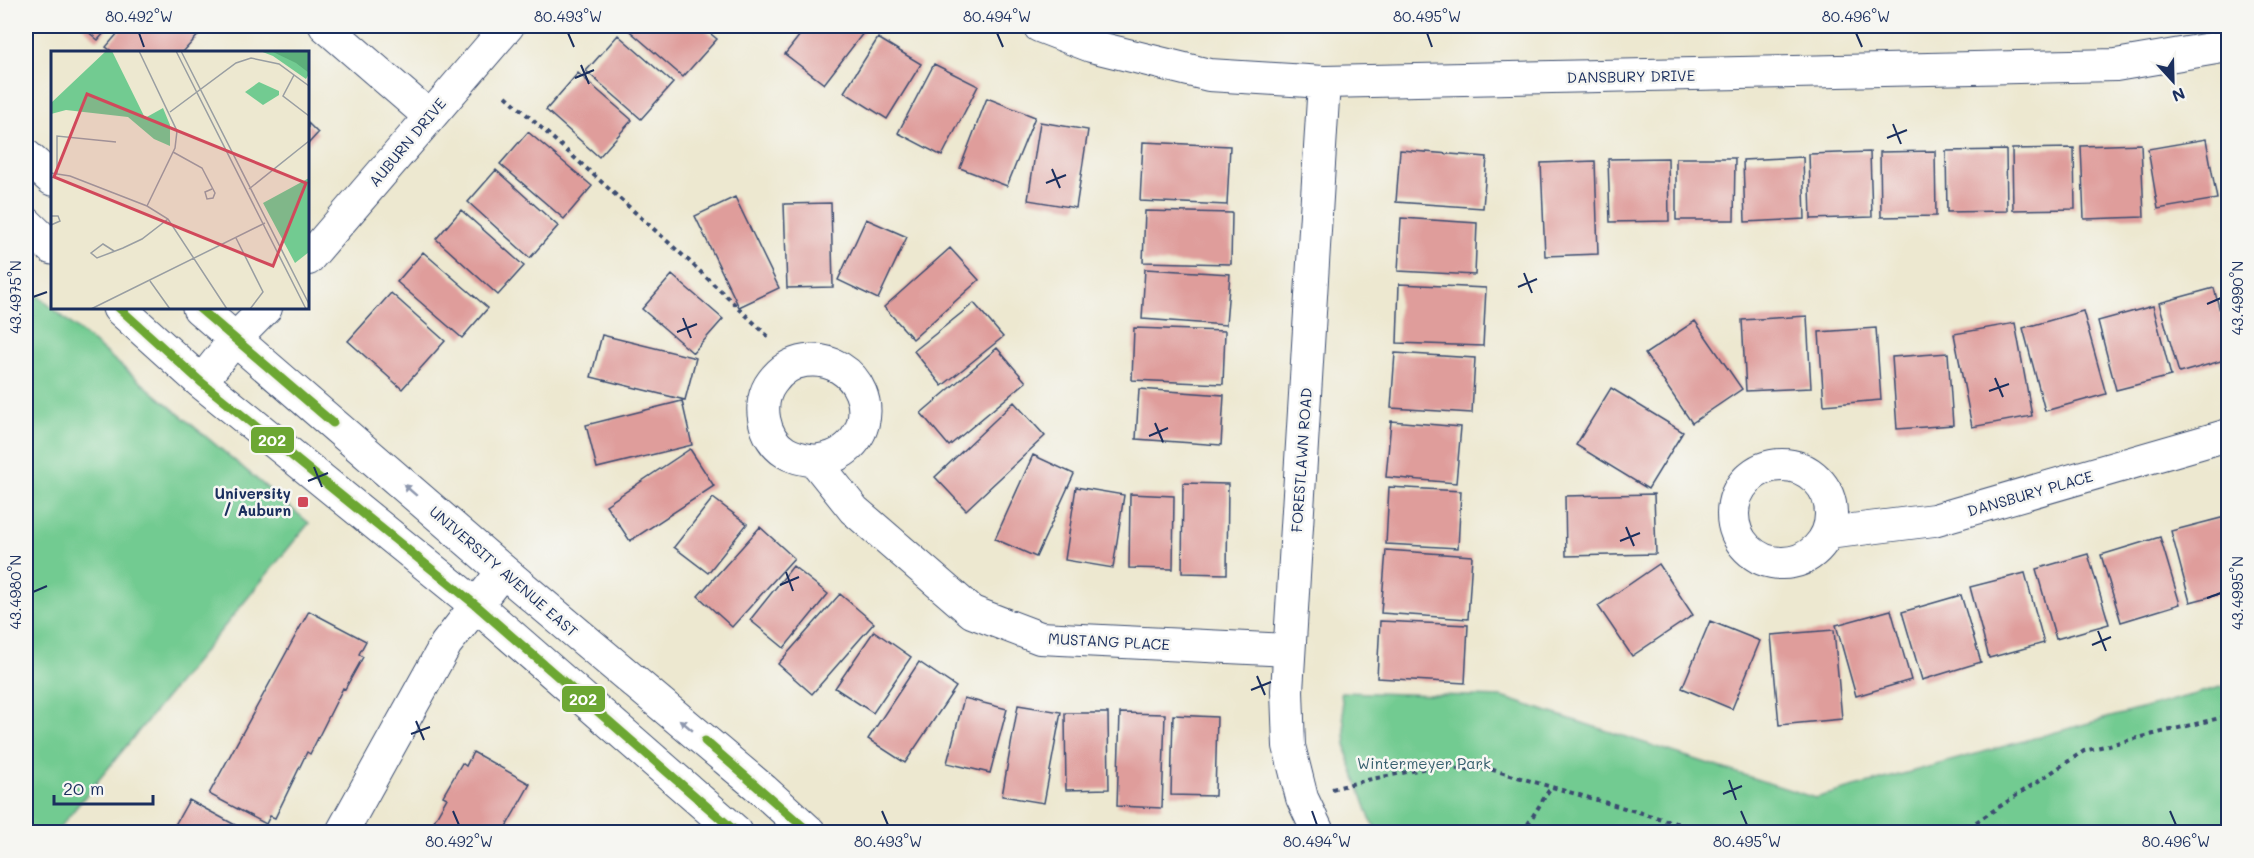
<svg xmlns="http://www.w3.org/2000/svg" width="2254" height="858" font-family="Mali,sans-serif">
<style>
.green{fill:#72cb91;stroke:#467d78;stroke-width:1.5}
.building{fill:#df9d9b}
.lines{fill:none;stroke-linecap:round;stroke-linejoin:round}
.minor-casing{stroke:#3a4b6f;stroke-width:34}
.secondary-casing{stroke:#3a4b6f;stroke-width:35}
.path{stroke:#3a4b6f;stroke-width:4;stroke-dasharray:4.5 4.5;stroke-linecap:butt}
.minor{stroke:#fff;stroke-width:32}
.secondary{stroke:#fff;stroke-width:33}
.bus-1-casing{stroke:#f6f6f2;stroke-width:14}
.bus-1{stroke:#6ca733;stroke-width:9}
.oneway{fill:#8d97ae}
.ticks{fill:none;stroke:#1b2f5e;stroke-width:2}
.poi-dot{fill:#d1495b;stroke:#f6f6f2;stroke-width:2}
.labels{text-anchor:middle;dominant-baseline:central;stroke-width:5;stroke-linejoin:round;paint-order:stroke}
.street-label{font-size:15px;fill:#1b2f5e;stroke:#f6f6f2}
.poi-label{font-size:15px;font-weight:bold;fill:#1b2f5e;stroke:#f6f6f2;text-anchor:end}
.park-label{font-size:15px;fill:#355e6d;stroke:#f6f6f2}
.inset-road{fill:none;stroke:#999ea2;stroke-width:1.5}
.view{fill:#d1495b;fill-opacity:0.15;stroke:#d1495b;stroke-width:3}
.inset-edge{fill:none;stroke:#1b2f5e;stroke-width:3}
.line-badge{stroke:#f6f6f2;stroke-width:2}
.badge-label{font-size:16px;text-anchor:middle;font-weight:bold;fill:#fff}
.neatline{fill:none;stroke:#1b2f5e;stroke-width:2}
.ticks-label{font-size:15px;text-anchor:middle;fill:#1b2f5e}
</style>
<rect width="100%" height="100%" fill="#f6f6f2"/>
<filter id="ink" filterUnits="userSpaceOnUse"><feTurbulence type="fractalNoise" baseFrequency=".0167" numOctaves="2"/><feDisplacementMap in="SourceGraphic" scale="12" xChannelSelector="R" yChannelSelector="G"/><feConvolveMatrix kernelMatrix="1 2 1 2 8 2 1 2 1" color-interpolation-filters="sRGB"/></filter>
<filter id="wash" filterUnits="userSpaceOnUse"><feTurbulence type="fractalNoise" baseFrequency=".008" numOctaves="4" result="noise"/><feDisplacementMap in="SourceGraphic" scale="24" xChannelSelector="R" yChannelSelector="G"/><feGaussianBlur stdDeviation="1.35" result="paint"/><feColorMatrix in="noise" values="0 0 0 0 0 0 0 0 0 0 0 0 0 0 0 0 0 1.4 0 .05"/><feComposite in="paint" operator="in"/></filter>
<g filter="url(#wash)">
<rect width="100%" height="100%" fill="#ede8d0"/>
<!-- green -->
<path class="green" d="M26 286 309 523 56 832H26Z
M2228 685V832H1378L1370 819 1347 754 1341 692 1502 697 1815 798Z"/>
<g id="blocks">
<!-- building -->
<path class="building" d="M81 26H110L98 40Z
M124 26H194L201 32 183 52H113L106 47Z
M624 26H701L717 39 683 77Z
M807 26H864L867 28 824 84 785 54Z
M618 35 673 83 641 119 586 71Z
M878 38 921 64 887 119 844 92Z
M934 64 978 86 942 156 898 133Z
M578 73 632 120 599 157 546 110Z
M987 98 1035 117 1007 186 960 168Z
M1040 122 1088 130 1076 208 1028 200Z
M308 123 318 133 308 144Z
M528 132 592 186 564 219 500 164Z
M2206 139 2217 199 2158 209 2148 149Z
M1143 142 1230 146 1227 205 1140 201Z
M2141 144 2144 217 2084 219 2081 146Z
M2074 148 2075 209 2013 210 2012 149Z
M1400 150 1487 157 1483 208 1396 202Z
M2006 150 2007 211 1947 212 1946 151Z
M1935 151 1936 216 1881 217 1880 152Z
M1870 152 1872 217 1811 219 1809 154Z
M1803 157 1805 219 1745 222 1743 160Z
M1668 158 1669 221 1610 222 1608 159Z
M1676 158H1735L1734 220H1676Z
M1595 161 1598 254 1545 256 1541 163Z
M496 170 558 226 530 258 468 202Z
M735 197 779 288 739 307 695 216Z
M831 203 833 287 787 288 784 204Z
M461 210 524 266 498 295 436 239Z
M1145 211 1232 213 1231 264 1143 262Z
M1401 218 1477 223 1475 275 1398 271Z
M866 219 907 237 878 299 838 280Z
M950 248 979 280 913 339 884 307Z
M423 252 488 308 462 338 397 282Z
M1145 269 1230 274 1226 325 1142 319Z
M672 275 723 319 693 353 642 309Z
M1399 284 1486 288 1483 346 1397 343Z
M2214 288 2228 342V359L2179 373 2159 303Z
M391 293 445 341 402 389 348 341Z
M974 303 1003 337 942 386 914 351Z
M2153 306 2171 376 2116 390 2098 321Z
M2083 311 2106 394 2045 411 2023 328Z
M1807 316 1811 388 1746 391 1742 320Z
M1695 321 1742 389 1692 423 1645 354Z
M2015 323 2032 416 1972 427 1954 334Z
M1134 328 1225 331 1223 384 1132 380Z
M1876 328 1881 400 1824 405 1819 332Z
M602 335 696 358 685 400 591 377Z
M997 348 1026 382 949 446 921 413Z
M1395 353 1475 358 1472 413 1391 408Z
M1948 353 1953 425 1897 429 1892 357Z
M1611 388 1683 432 1648 489 1576 445Z
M1139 389 1224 395 1221 445 1136 439Z
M682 401 692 445 597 468 586 425Z
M1014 402 1045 436 966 510 935 477Z
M1391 421 1461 427 1456 483 1386 477Z
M690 449 714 486 630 541 606 505Z
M1033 455 1074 474 1036 557 995 539Z
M1183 483 1228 484 1227 574 1182 573Z
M1076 487 1124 495 1113 568 1065 560Z
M1389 487 1461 491 1458 548 1386 544Z
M1130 494 1174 496 1173 569 1129 568Z
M1654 494 1656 554 1566 556 1565 496Z
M713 498 747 524 708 573 674 547Z
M2225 517 2228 530V592L2190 602 2171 531Z
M760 527 794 558 732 627 698 596Z
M2160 537 2180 604 2121 622 2101 555Z
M1386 550 1472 556 1468 619 1381 613Z
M2088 554 2109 624 2056 639 2036 569Z
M1659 564 1693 615 1632 656 1598 606Z
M793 566 828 594 784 648 750 620Z
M2025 573 2044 643 1989 658 1970 587Z
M840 594 874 623 812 694 778 664Z
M1961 595 1981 662 1922 680 1902 612Z
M1891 610 1911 680 1856 696 1836 625Z
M309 611 366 641 359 654 363 657 345 689 343 688 310 754 307 752 275 818 270 816 266 824 209 794Z
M1380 621 1468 625 1465 683 1377 678Z
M1710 621 1760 641 1732 709 1682 688Z
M1834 630 1842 719 1779 725 1771 635Z
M874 631 911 657 873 713 835 688Z
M919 662 956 687 905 763 868 739Z
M964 698 1007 709 990 773 947 763Z
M1018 705 1061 712 1044 803 1002 796Z
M1065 713H1108L1109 789 1066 790Z
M1120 713 1165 714 1162 808 1117 806Z
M1173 715 1217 717 1215 796 1171 795Z
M473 752 530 784 503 832H423L426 826 430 828 447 798 443 796 462 763 466 766Z
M189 800 248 832H171Z"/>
</g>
</g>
<g filter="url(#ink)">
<use href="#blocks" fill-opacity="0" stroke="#3a4b6f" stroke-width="1.5"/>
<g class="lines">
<defs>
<path id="minor" d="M325 26 429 116
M1039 26 1091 46 1209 75 1324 82 2116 65 2228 46
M308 259 508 26
M201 382 235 339 266 308
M815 461C824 459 834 458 842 452 887 421 859 354 805 361 791 363 780 371 772 382 756 403 763 438 785 452 794 458 805 459 815 461L854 510 972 612 1040 638 1289 650
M1733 514a49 49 0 1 1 98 0a49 49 0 1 1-98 0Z
M1828 533 1934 520 2228 435
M342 832 446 644 503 571
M1318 832 1302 798 1289 746 1287 691 1324 82"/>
<path id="secondary" d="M26 156 52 179
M26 223 52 248
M119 308 201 382 477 606 736 832
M199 308 503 571 763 790 809 832"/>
</defs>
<!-- minor casing -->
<use href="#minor" class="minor-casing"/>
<!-- secondary casing -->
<use href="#secondary" class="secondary-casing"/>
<!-- path -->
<path class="path" d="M506 96 688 260 771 339
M1332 789 1367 780 1427 768 1493 770 1707 832
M1523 832 1551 787
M1961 832 2084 751 2228 716"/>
<!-- minor -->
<use href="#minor" class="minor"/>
<!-- secondary -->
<use href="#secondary" class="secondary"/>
<defs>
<path id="bus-1" d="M119 308 201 382 477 606 736 832
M199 308 333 423
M705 741 809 832"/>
</defs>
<!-- bus-1 casing -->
<use href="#bus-1" class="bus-1-casing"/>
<!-- bus-1 -->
<use href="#bus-1" class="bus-1"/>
</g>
<!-- one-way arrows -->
<defs><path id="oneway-solid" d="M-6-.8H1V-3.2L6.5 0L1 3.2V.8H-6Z" transform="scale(1.5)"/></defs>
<g class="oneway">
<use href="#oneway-solid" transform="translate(410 490) rotate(-139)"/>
<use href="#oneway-solid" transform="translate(686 725) rotate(-140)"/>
</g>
</g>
<!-- ticks -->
<path class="ticks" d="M139 33 144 47M568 33 574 47M997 33 1003 47M1427 33 1432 47M1856 33 1862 47M581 65 589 84M575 78 594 70M1893 124 1901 144M1887 138 1907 130M1052 169 1060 188M1046 183 1066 175M1524 273 1532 293M1518 287 1537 279M33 297 47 292M2207 304 2221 298M683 318 691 338M677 332 697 324M1995 378 2003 397M1989 391 2009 384M1155 423 1163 442M1149 436 1168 428M314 467 322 487M308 481 328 473M1626 527 1634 546M1620 541 1640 533M786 572 793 591M780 585 799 577M33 592 47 586M2207 598 2221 593M2098 631 2106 651M2092 645 2111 637M1257 676 1265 695M1251 690 1271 682M416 721 424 740M411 734 430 727M1729 780 1736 800M1723 794 1742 786M453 811 459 825M882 811 888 825M1312 811 1317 825M1741 811 1747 825M2170 811 2176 825"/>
<!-- markers -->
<rect class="poi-dot" x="297" y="496" width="12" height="12" rx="3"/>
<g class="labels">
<!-- street labels -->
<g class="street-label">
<text transform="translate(1631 76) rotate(-1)">DANSBURY DRIVE</text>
<text transform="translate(407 142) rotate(-50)">AUBURN DRIVE</text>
<text transform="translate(1301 460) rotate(-86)">FORESTLAWN ROAD</text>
<text transform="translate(2030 493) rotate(-16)">DANSBURY PLACE</text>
<text transform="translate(504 571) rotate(41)">UNIVERSITY AVENUE EAST</text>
<text transform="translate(1109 641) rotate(3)">MUSTANG PLACE</text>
</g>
<!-- poi labels -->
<g class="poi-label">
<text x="291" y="493">University<tspan x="291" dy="17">/ Auburn</tspan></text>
</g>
<!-- park labels -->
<g class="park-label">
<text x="1424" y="763">Wintermeyer Park</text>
</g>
</g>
<!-- overview -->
<g transform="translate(51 51)">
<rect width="258" height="258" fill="#ede8d0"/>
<path d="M55 0H61L94 67 112 57 119 74V95L103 88 77 66 15 59 0 63V52ZM209 0H258V23L255 28 222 5ZM208 31 228 40V44L212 54 194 41ZM258 127V201L244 212 212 152Z" fill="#72cb91"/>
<path d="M220 0H258V22L245 12Z" fill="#5daf7b"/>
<path class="inset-road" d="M88 0 126 80 124 97 96 155M125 0 255 258M130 0 258 253M243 24 232 45 258 65M119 61 185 12 200 7 228 13 258 35M122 101 151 117 164 142 162 147 156 148 154 141 161 138M0 122 19 125 96 155 117 168 176 258M6 123V85L65 91M198 138 258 90M0 165H7L9 170 0 174M185 187 212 241 199 258M63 200 52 193 40 202 46 207 72 197 91 188 117 168M99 230 119 258M40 258 214 172"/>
<path class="view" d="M36 43 255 132 222 215 3 126Z"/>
<rect width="258" height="258" class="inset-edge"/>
</g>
<g class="line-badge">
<rect x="250" y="426" width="45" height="28" rx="6" fill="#6ca733"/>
<rect x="561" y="685" width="45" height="28" rx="6" fill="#6ca733"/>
</g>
<g class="badge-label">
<text x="272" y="446">202</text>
<text x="583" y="705">202</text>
</g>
<!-- margin -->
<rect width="2254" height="858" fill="none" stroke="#f6f6f2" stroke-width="66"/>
<!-- north arrow -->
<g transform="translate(2173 81) rotate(158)" stroke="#f6f6f2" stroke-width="4.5" paint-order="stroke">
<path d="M0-4.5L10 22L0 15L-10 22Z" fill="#1b2f5e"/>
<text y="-9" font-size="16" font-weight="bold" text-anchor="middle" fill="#1b2f5e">N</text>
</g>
<!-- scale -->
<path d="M54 795v9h99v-9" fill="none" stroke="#1b2f5e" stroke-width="3"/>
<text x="63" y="795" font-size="18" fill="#1b2f5e" stroke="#f6f6f2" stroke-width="4.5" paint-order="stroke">20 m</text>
<rect x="33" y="33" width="2188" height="792" class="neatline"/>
<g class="ticks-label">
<text x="139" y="22">80.492°W</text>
<text x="568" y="22">80.493°W</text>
<text x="997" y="22">80.494°W</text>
<text x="1427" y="22">80.495°W</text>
<text x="1856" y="22">80.496°W</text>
<text transform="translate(16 297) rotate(-90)" y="5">43.4975°N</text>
<text transform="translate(2238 298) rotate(-90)" y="5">43.4990°N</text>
<text transform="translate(16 592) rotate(-90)" y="5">43.4980°N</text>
<text transform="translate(2238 593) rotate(-90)" y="5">43.4995°N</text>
<text x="459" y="847">80.492°W</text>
<text x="888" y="847">80.493°W</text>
<text x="1317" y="847">80.494°W</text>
<text x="1747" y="847">80.495°W</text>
<text x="2176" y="847">80.496°W</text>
</g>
</svg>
